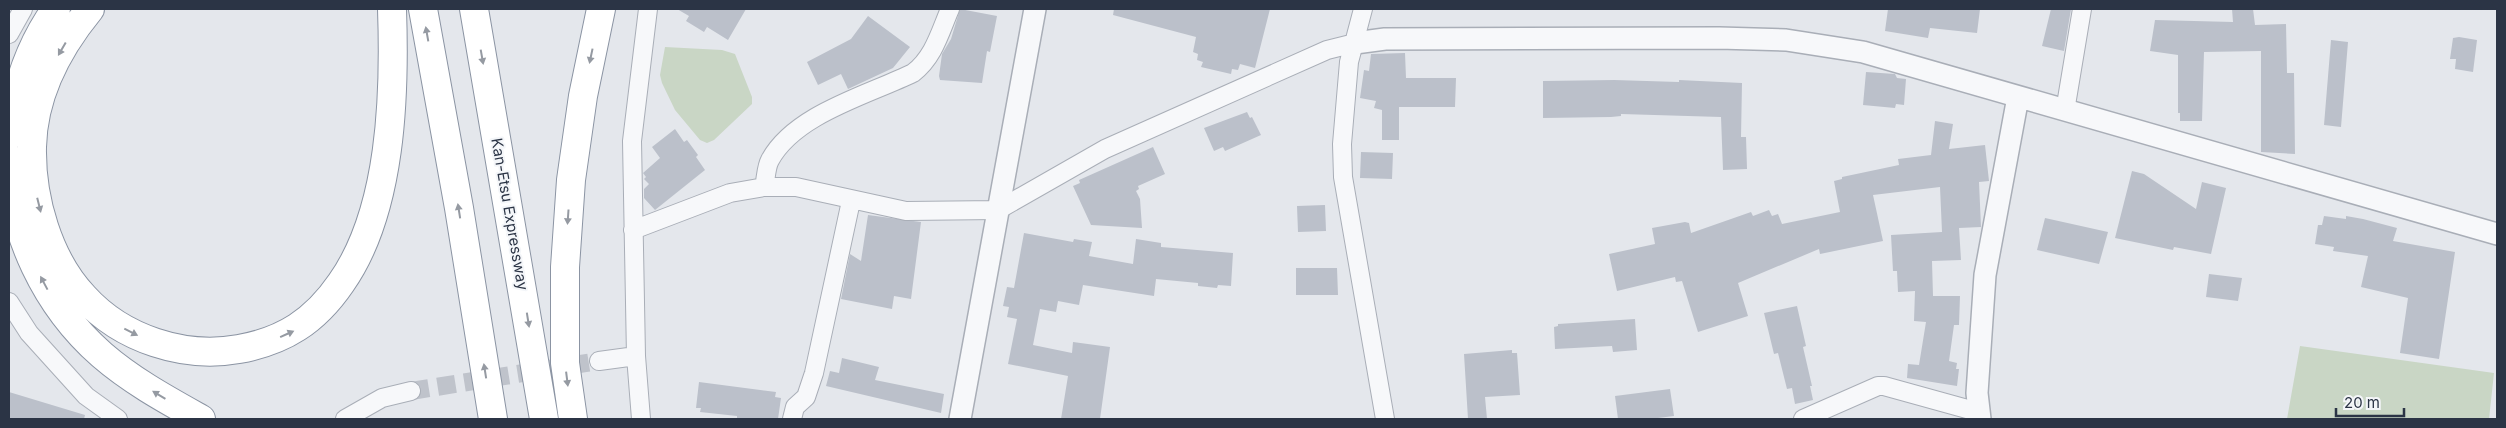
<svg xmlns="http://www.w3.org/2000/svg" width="2506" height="428" font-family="Inter,sans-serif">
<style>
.green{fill:#c9d6c5}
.building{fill:#bbc0ca}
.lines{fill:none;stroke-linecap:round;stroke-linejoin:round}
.minor-tunnel{stroke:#bfc3cb;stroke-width:18;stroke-dasharray:18 9;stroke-linecap:butt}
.minor-casing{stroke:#a9aeb7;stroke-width:20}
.tertiary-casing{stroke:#a9aeb7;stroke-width:24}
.motorway-casing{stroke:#8b94a3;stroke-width:30}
.minor{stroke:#f7f8fa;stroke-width:18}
.tertiary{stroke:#f7f8fa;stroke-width:21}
.motorway{stroke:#fff;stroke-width:28}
.oneway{fill:#959aa2}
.labels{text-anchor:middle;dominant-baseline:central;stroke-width:4;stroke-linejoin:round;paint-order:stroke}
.street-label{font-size:15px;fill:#2b3445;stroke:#f4f6f9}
</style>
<rect width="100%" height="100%" fill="#e4e7ec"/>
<!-- green -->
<path class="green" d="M665 47 722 50 735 54 752 97V104L714 140 707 143 700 140 675 110 662 83 660 75Z
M2300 346 2494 373 2489 419H2287Z"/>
<!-- building -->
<path class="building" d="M677 9H746L728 40 707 27 704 32 686 21 689 16Z
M960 9 997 16 990 52 987 51 982 83 940 80 939 76 942 54 951 39Z
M1114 9H1270L1255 68 1240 64 1238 70 1232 69 1231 74 1201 67 1203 62 1197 60 1198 54 1193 52 1196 37 1113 15Z
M1888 9H1980L1977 33 1930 28 1928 38 1885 31Z
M2051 9H2071L2064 51 2042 46Z
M2232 9H2253L2255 25 2286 24 2287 73H2294L2295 154 2261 152V51L2204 52 2202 121H2180V113H2178V55L2150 51 2155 20 2233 22Z
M868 16 910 47 893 68 848 89 841 74 818 85 807 62 851 39Z
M2459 37 2477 40 2473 72 2455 69 2456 59H2450L2453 38Z
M2331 40 2348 42 2341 127 2324 125Z
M1405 53 1406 78H1456L1455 107H1399V140H1382V110L1374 108 1376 101 1360 98 1364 70 1369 71 1371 54Z
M1866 72 1895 74 1897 78 1906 79 1904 105 1896 104 1895 108 1863 105Z
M1614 80 1679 82V80L1742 83 1741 137H1746L1747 169 1723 170 1721 117 1621 114V116L1611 117 1543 118V81Z
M1247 112 1250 118 1252 117 1261 135 1225 151 1223 147 1214 151 1204 128Z
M1935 121 1953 124 1949 149 1985 145 1989 181 1979 182 1981 227 1959 228 1961 260 1932 261 1933 296H1960L1959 325H1954L1949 361 1957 363 1956 369H1959L1957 386 1907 378 1908 364 1919 365 1926 322 1914 321 1915 291 1898 292 1897 271H1893L1891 235 1942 232 1940 187 1873 195 1883 241 1820 254 1819 249 1738 283 1748 316 1698 332 1682 281 1676 282 1675 277 1617 291 1609 254 1655 244 1652 228 1685 222 1689 223 1691 233 1751 212 1753 216 1769 210 1772 216 1778 214 1782 224 1840 212 1834 181 1842 179V177L1899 165 1898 159 1931 155Z
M675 129 684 142 687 140 698 155 696 157 705 170 655 210 644 198V189L649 184 644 179 646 177 643 173 660 158 652 147Z
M1153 147 1165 174 1138 186 1139 189 1136 191 1140 199 1142 228 1091 225 1073 186 1080 183 1079 180Z
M1361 152 1393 153 1392 179 1360 178Z
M2132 171 2144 174 2196 209 2202 182 2226 188 2211 254 2174 247 2173 250 2115 238Z
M1325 205 1326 231 1298 232 1297 206Z
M868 215 921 222 911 299 894 296 892 309 841 299 850 254 861 261Z
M2324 216 2346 219V216L2363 219 2397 228 2393 241 2455 252 2439 359 2400 353 2408 298 2361 287 2368 256 2333 251 2334 247 2315 244 2318 225H2322Z
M2045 218 2108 232 2099 264 2037 250Z
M1024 233 1073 242 1074 239 1092 242 1089 256 1133 264 1136 239 1161 243V247L1233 253 1231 286 1218 285 1217 288 1198 286V283L1156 279 1154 296 1083 285 1079 305 1058 301 1056 312 1040 309 1033 345 1072 353 1073 342 1110 347 1100 419H1061L1068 376 1008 364 1017 319 1007 317 1009 307 1003 306 1007 287 1014 288Z
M1296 268H1337L1338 295H1296Z
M2209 274 2242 278 2238 301 2206 297Z
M1797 306 1806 346 1803 347 1812 386H1810L1813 400 1795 404 1792 388 1787 389 1778 353 1774 354 1764 313Z
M1635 319 1637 350 1613 352 1612 346 1555 349 1554 327 1558 326V324Z
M1512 350V353H1517L1520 395 1485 397 1487 419H1468L1464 354Z
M842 358 879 367 875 380 944 394 941 413 826 386 830 371 839 373Z
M699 382 776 392 775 397 781 398 778 419H737V416L700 412 701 408H696Z
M1670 389 1674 416 1650 419H1618L1615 396Z
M9 392 85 415 84 419H9Z"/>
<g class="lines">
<!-- minor-tunnel -->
<path class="minor-tunnel" d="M411 391 599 361"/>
<defs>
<path id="minor" d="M1363 9 1349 62 1342 144 1343 177 1385 419
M9 34 23 9
M2065 111 2082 9
M764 187C766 179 766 167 770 160 795 114 868 95 913 73 934 57 940 32 950 9
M633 230 730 193 764 187H796L906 211 998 210 1105 149 1327 50 1355 43
M9 302 29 333 86 396 118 419
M599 361 636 356
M345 419 382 398 411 391
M641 419 636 356 632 141 648 9
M792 419 795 407 806 397 814 373 851 201
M1803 419 1878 386H1884L1978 412"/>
<path id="tertiary" d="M1355 43 1385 39 1719 38 1786 40 1863 52 2497 234
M960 419 1035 9
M1980 419 1977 393 1985 275 2018 97"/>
<path id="motorway" d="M90 9C58 48 33 95 32 147 31 198 48 259 84 297 122 339 184 359 239 349 284 341 315 321 341 283 392 211 395 94 392 9
M423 9 459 208 493 419
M474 9 544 419
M9 136C15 91 29 46 56 9
M9 158C11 233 46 306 102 355 132 381 167 400 201 419
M573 419 565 363V267L571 180 583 96 601 9"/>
</defs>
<!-- minor casing -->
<use href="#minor" class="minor-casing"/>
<!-- tertiary casing -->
<use href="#tertiary" class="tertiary-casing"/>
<!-- motorway casing -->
<use href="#motorway" class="motorway-casing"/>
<!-- minor -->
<use href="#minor" class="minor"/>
<!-- tertiary -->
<use href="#tertiary" class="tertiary"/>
<!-- motorway -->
<use href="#motorway" class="motorway"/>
</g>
<!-- one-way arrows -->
<defs><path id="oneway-solid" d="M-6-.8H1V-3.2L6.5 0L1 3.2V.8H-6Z" transform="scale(1.25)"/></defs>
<g class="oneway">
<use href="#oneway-solid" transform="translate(427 34) rotate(-100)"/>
<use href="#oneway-solid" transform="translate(62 49) rotate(120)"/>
<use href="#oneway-solid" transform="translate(591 56) rotate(102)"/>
<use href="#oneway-solid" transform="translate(482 57) rotate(80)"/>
<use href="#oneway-solid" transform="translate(39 205) rotate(76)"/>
<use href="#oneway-solid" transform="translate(459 211) rotate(-99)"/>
<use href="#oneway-solid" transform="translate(568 217) rotate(94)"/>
<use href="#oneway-solid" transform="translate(44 283) rotate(-118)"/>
<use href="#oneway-solid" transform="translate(528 320) rotate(81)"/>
<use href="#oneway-solid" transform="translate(131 332) rotate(27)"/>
<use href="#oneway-solid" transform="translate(287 334) rotate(-24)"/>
<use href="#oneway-solid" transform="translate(485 371) rotate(-99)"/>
<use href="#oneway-solid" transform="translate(567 379) rotate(83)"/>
<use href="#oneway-solid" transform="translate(159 395) rotate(-149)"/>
</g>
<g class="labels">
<!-- street labels -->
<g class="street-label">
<text transform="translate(510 214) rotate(80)">Kan-Etsu Expressway</text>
</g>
</g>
<!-- border -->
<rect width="2506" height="428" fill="none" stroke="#2b3445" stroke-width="20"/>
<!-- scale -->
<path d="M2336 408v8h68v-8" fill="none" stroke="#2b3445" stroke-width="2.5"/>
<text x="2344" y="408" font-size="15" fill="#2b3445" stroke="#f4f6f9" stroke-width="4" paint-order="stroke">20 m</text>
</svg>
